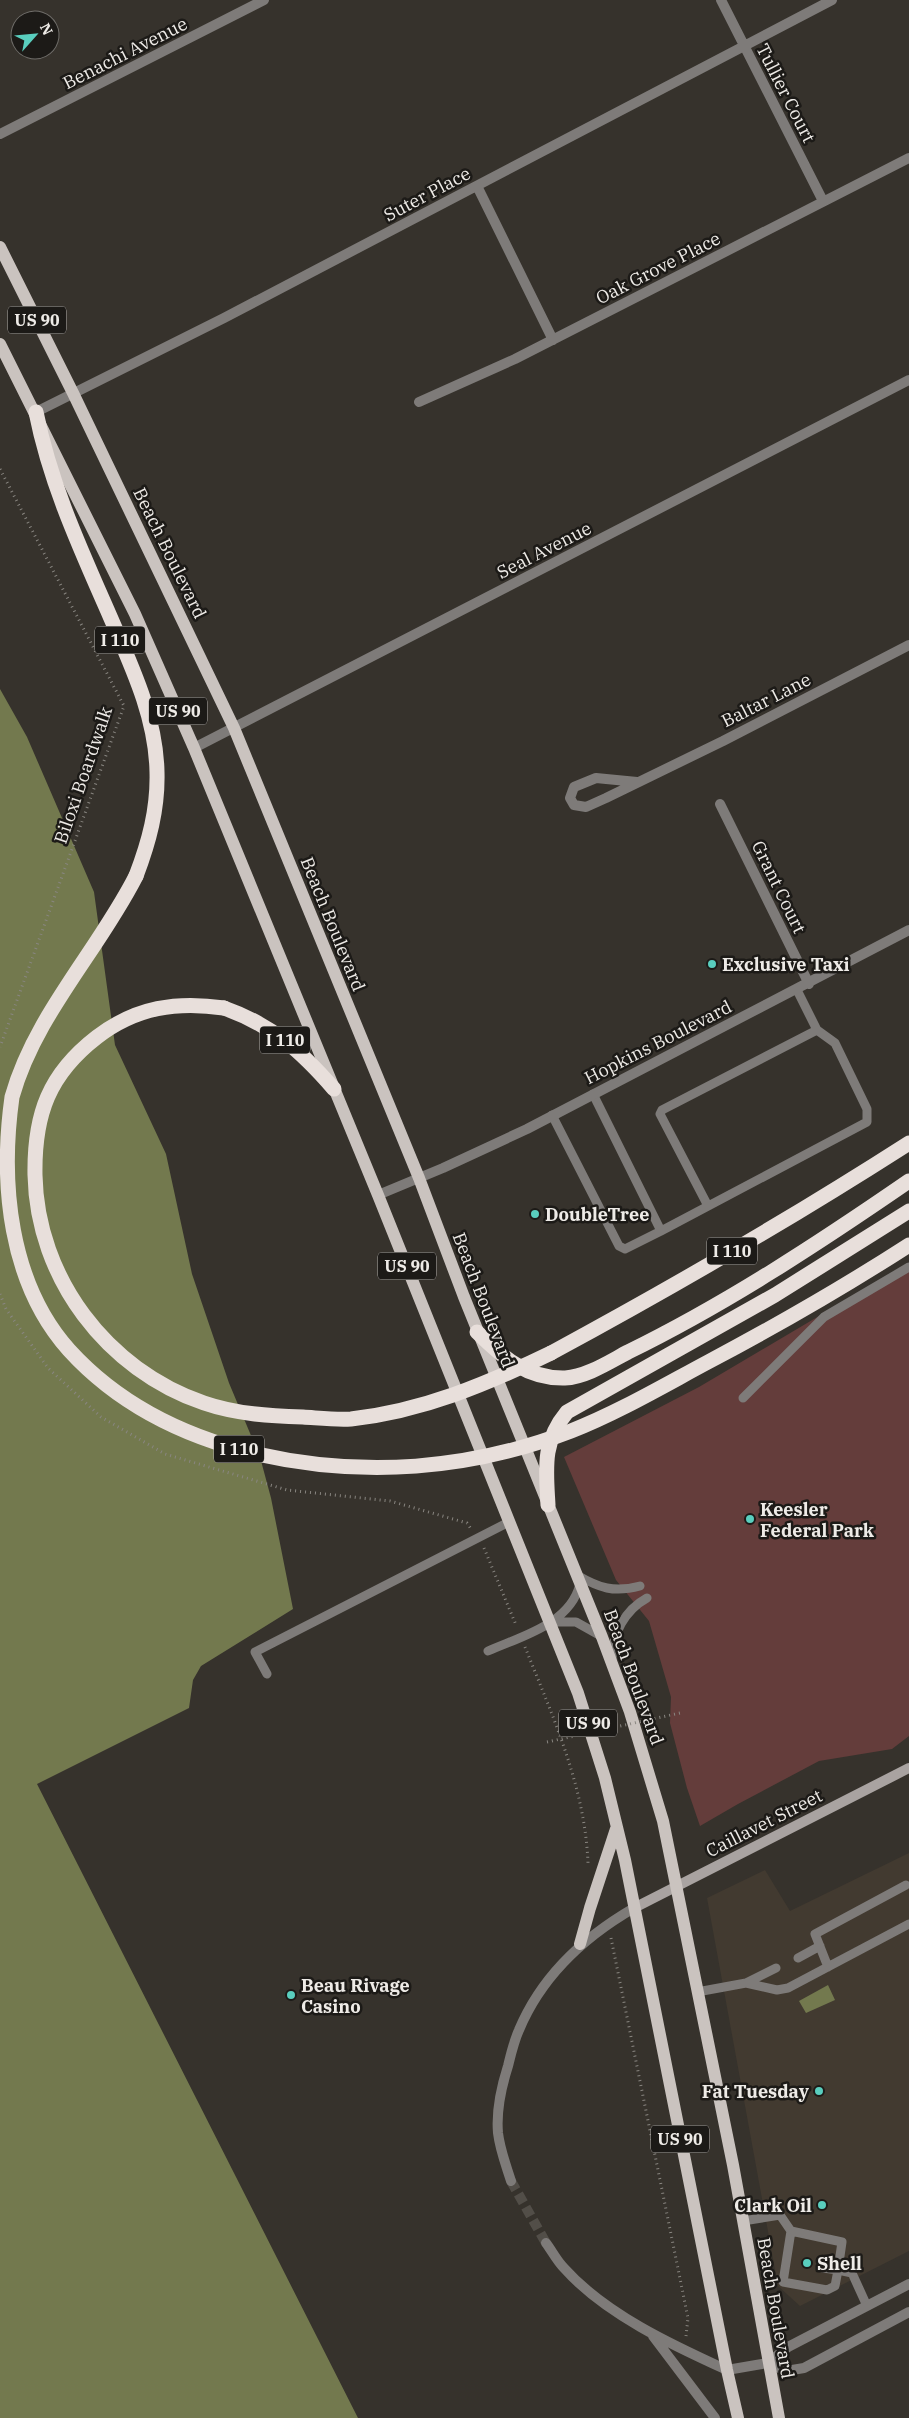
<svg xmlns="http://www.w3.org/2000/svg" width="909" height="2418" font-family="'IBM Plex Serif',serif">
<style>
.built{fill:#423a30}
.green{fill:#643d3b}
.water{fill:#73794e}
.lines{fill:none;stroke-linecap:round;stroke-linejoin:round}
.minor-tunnel{stroke:#524e48;stroke-width:10;stroke-dasharray:10 5;stroke-linecap:butt}
.path{stroke:#898681;stroke-width:3;stroke-dasharray:1 4;stroke-linecap:butt}
.service{stroke:#7e7b79;stroke-width:9}
.minor{stroke:#7e7b79;stroke-width:10}
.tertiary{stroke:#7e7b79;stroke-width:10}
.secondary{stroke:#a9a3a1;stroke-width:10}
.primary{stroke:#cac3bf;stroke-width:12}
.motorway{stroke:#e8dfdb;stroke-width:15}
.path-bridge{stroke:#898681;stroke-width:3;stroke-dasharray:1 4;stroke-linecap:butt}
.motorway-bridge{stroke:#e8dfdb;stroke-width:15}
.poi-dot{fill:#59cebe;stroke:#1c1a17;stroke-width:2}
.labels{text-anchor:middle;dominant-baseline:central;stroke-width:5;stroke-linejoin:round;paint-order:stroke}
.shield{fill:#1c1a17;stroke:#afaca9;stroke-width:1}
.shield-label{font-size:16px;font-weight:bold;fill:#eeebe7}
.street-label{font-size:18px;fill:#eeebe7;stroke:#1c1a17}
.poi-label{font-size:18px;font-weight:bold;fill:#eeebe7;stroke:#1c1a17;text-anchor:start}
</style>
<rect width="100%" height="100%" fill="#36322c"/>
<!-- built -->
<path class="built" d="M909 1853V2251L800 2306 778 2286 707 1898 765 1870 790 1911Z"/>
<!-- green -->
<path class="green" d="M909 1264V1736L892 1749 819 1761 738 1804 700 1826 687 1788 670 1723 671 1697 649 1621 616 1580 564 1457 699 1387 895 1271Z"/>
<!-- water -->
<path class="water" d="M0 689 27 737 94 892 115 1045 166 1154 192 1274 229 1383 260 1457 271 1498 293 1609 201 1666 193 1680 189 1708 37 1784 358 2418H0Z
M828 1985 835 2000 806 2013 799 2001Z"/>
<g class="lines">
<!-- minor-tunnel -->
<path class="minor-tunnel" d="M511 2181 546 2243"/>
<!-- path -->
<path class="path" d="M0 469 124 706 0 1047
M0 1294 6 1309 48 1368 101 1417 165 1454 287 1490 390 1501 467 1523 471 1529
M484 1548 516 1625
M525 1647C553 1717 585 1787 588 1863
M611 1938 688 2318 686 2336"/>
<!-- service -->
<path class="service" d="M552 1115 619 1246 625 1249 661 1231 593 1094
M708 1206 660 1114 662 1110 817 1030
M661 1231 867 1122V1109L835 1043 817 1030 797 990
M743 1398 824 1317 909 1267
M577 1575C599 1588 614 1593 640 1586
M553 1622H576L601 1636
M488 1651C522 1636 570 1624 580 1584
M612 1659C612 1634 625 1610 647 1598
M267 1674 255 1652 509 1522
M798 1958 820 1946
M828 1967 815 1934 906 1885
M746 1983 776 1968
M697 1992 746 1983 777 1990 788 1988 909 1924
M743 2221 780 2215 791 2231
M823 2268 838 2270 835 2286 827 2290 783 2282 791 2231 842 2242 838 2270 852 2273 867 2306"/>
<!-- minor -->
<path class="minor" d="M721 0 823 201
M0 134 264 0
M477 186 553 340
M419 402 515 359 909 158
M36 412 224 318 832 0
M194 748 909 380
M637 782 596 778 574 787 570 798 574 805 586 807 606 798 723 741 909 645
M720 804 809 984
M378 1195 443 1168 527 1129 909 930
M511 2181C506 2165 500 2150 498 2133 496 2110 501 2088 508 2066 511 2054 514 2041 519 2030 542 1975 584 1937 634 1908
M546 2243C552 2251 557 2261 564 2268 605 2314 672 2345 727 2370
M653 2336 715 2418"/>
<!-- tertiary -->
<path class="tertiary" d="M768 2363 786 2371 804 2368 909 2312
M727 2370 768 2363 788 2347 909 2284"/>
<!-- secondary -->
<path class="secondary" d="M634 1908 909 1768"/>
<!-- primary -->
<path class="primary" d="M0 247 73 393 234 728 419 1178 464 1297 602 1637 630 1712 663 1821 733 2165 779 2418
M0 344 135 614 194 748 378 1195 578 1693 605 1778 625 1860 727 2370 738 2418
M580 1944 590 1908 616 1829"/>
<!-- motorway -->
<path class="motorway" d="M36 412C50 483 80 548 109 614 131 665 156 716 157 772 158 809 149 842 136 876
M224 1008C272 1025 301 1051 334 1089
M477 1332C502 1357 527 1379 565 1378 586 1377 609 1362 628 1352 726 1304 819 1243 909 1181
M551 1353C673 1287 792 1218 909 1143
M548 1505C546 1469 542 1442 567 1412L775 1295 909 1211"/>
<!-- path-bridge -->
<path class="path-bridge" d="M547 1742 680 1713"/>
<!-- motorway-bridge -->
<path class="motorway-bridge" d="M136 876C98 951 35 1015 12 1097 0 1183 9 1283 69 1350 119 1405 185 1437 257 1454 363 1478 470 1470 571 1431 619 1412 663 1386 708 1362 776 1326 844 1287 909 1245
M224 1008C177 1001 136 1007 97 1037 49 1074 34 1114 35 1175 37 1278 107 1370 204 1403 236 1414 270 1416 303 1417 319 1418 336 1420 351 1419 423 1411 487 1384 551 1353"/>
</g>
<!-- markers -->
<g class="poi-dot">
<circle cx="712" cy="964" r="5"/>
<circle cx="535" cy="1214" r="5"/>
<circle cx="750" cy="1519" r="5"/>
<circle cx="291" cy="1995" r="5"/>
<circle cx="819" cy="2091" r="5"/>
<circle cx="822" cy="2205" r="5"/>
<circle cx="807" cy="2263" r="5"/>
</g>
<g class="labels">
<!-- shield labels -->
<g class="shield">
<rect x="8" y="306.5" width="58" height="27" rx="4"/>
<rect x="95" y="626.5" width="50" height="27" rx="4"/>
<rect x="149" y="697.5" width="58" height="27" rx="4"/>
<rect x="260" y="1026.5" width="50" height="27" rx="4"/>
<rect x="707" y="1237.5" width="50" height="27" rx="4"/>
<rect x="378" y="1252.5" width="58" height="27" rx="4"/>
<rect x="214" y="1435.5" width="50" height="27" rx="4"/>
<rect x="559" y="1709.5" width="58" height="27" rx="4"/>
<rect x="651" y="2125.5" width="58" height="27" rx="4"/>
</g>
<g class="shield-label">
<text x="37" y="320">US 90</text>
<text x="120" y="640">I 110</text>
<text x="178" y="711">US 90</text>
<text x="285" y="1040">I 110</text>
<text x="732" y="1251">I 110</text>
<text x="407" y="1266">US 90</text>
<text x="239" y="1449">I 110</text>
<text x="588" y="1723">US 90</text>
<text x="680" y="2139">US 90</text>
</g>
<!-- street labels -->
<g class="street-label">
<text transform="translate(125 53) rotate(-27)">Benachi Avenue</text>
<text transform="translate(786 93) rotate(63)">Tullier Court</text>
<text transform="translate(427 194) rotate(-28)">Suter Place</text>
<text transform="translate(658 268) rotate(-27)">Oak Grove Place</text>
<text transform="translate(544 550) rotate(-27)">Seal Avenue</text>
<text transform="translate(170 553) rotate(64)">Beach Boulevard</text>
<text transform="translate(766 700) rotate(-27)">Baltar Lane</text>
<text transform="translate(83 775) rotate(-71)">Biloxi Boardwalk</text>
<text transform="translate(779 887) rotate(64)">Grant Court</text>
<text transform="translate(333 924) rotate(68)">Beach Boulevard</text>
<text transform="translate(658 1042) rotate(-27)">Hopkins Boulevard</text>
<text transform="translate(484 1300) rotate(69)">Beach Boulevard</text>
<text transform="translate(634 1677) rotate(70)">Beach Boulevard</text>
<text transform="translate(764 1823) rotate(-27)">Caillavet Street</text>
<text transform="translate(776 2308) rotate(80)">Beach Boulevard</text>
</g>
<!-- poi labels -->
<g class="poi-label">
<text x="722" y="964">Exclusive Taxi</text>
<text x="545" y="1214">DoubleTree</text>
<text x="760" y="1509">Keesler<tspan x="760" dy="21">Federal Park</tspan></text>
<text x="301" y="1985">Beau Rivage<tspan x="301" dy="21">Casino</tspan></text>
<text x="809" y="2091" text-anchor="end">Fat Tuesday</text>
<text x="812" y="2205" text-anchor="end">Clark Oil</text>
<text x="817" y="2263">Shell</text>
</g>
</g>
<!-- north arrow -->
<g transform="translate(35 35) rotate(63)"><circle r="24" fill="#1c1a17" stroke="#706e6a"/>
<path d="M0-4L9 19L0 12L-9 19Z" fill="#59cebe"/>
<text y="-8" font-size="14" font-weight="bold" text-anchor="middle" fill="#eeebe7">N</text>
</g>
</svg>
